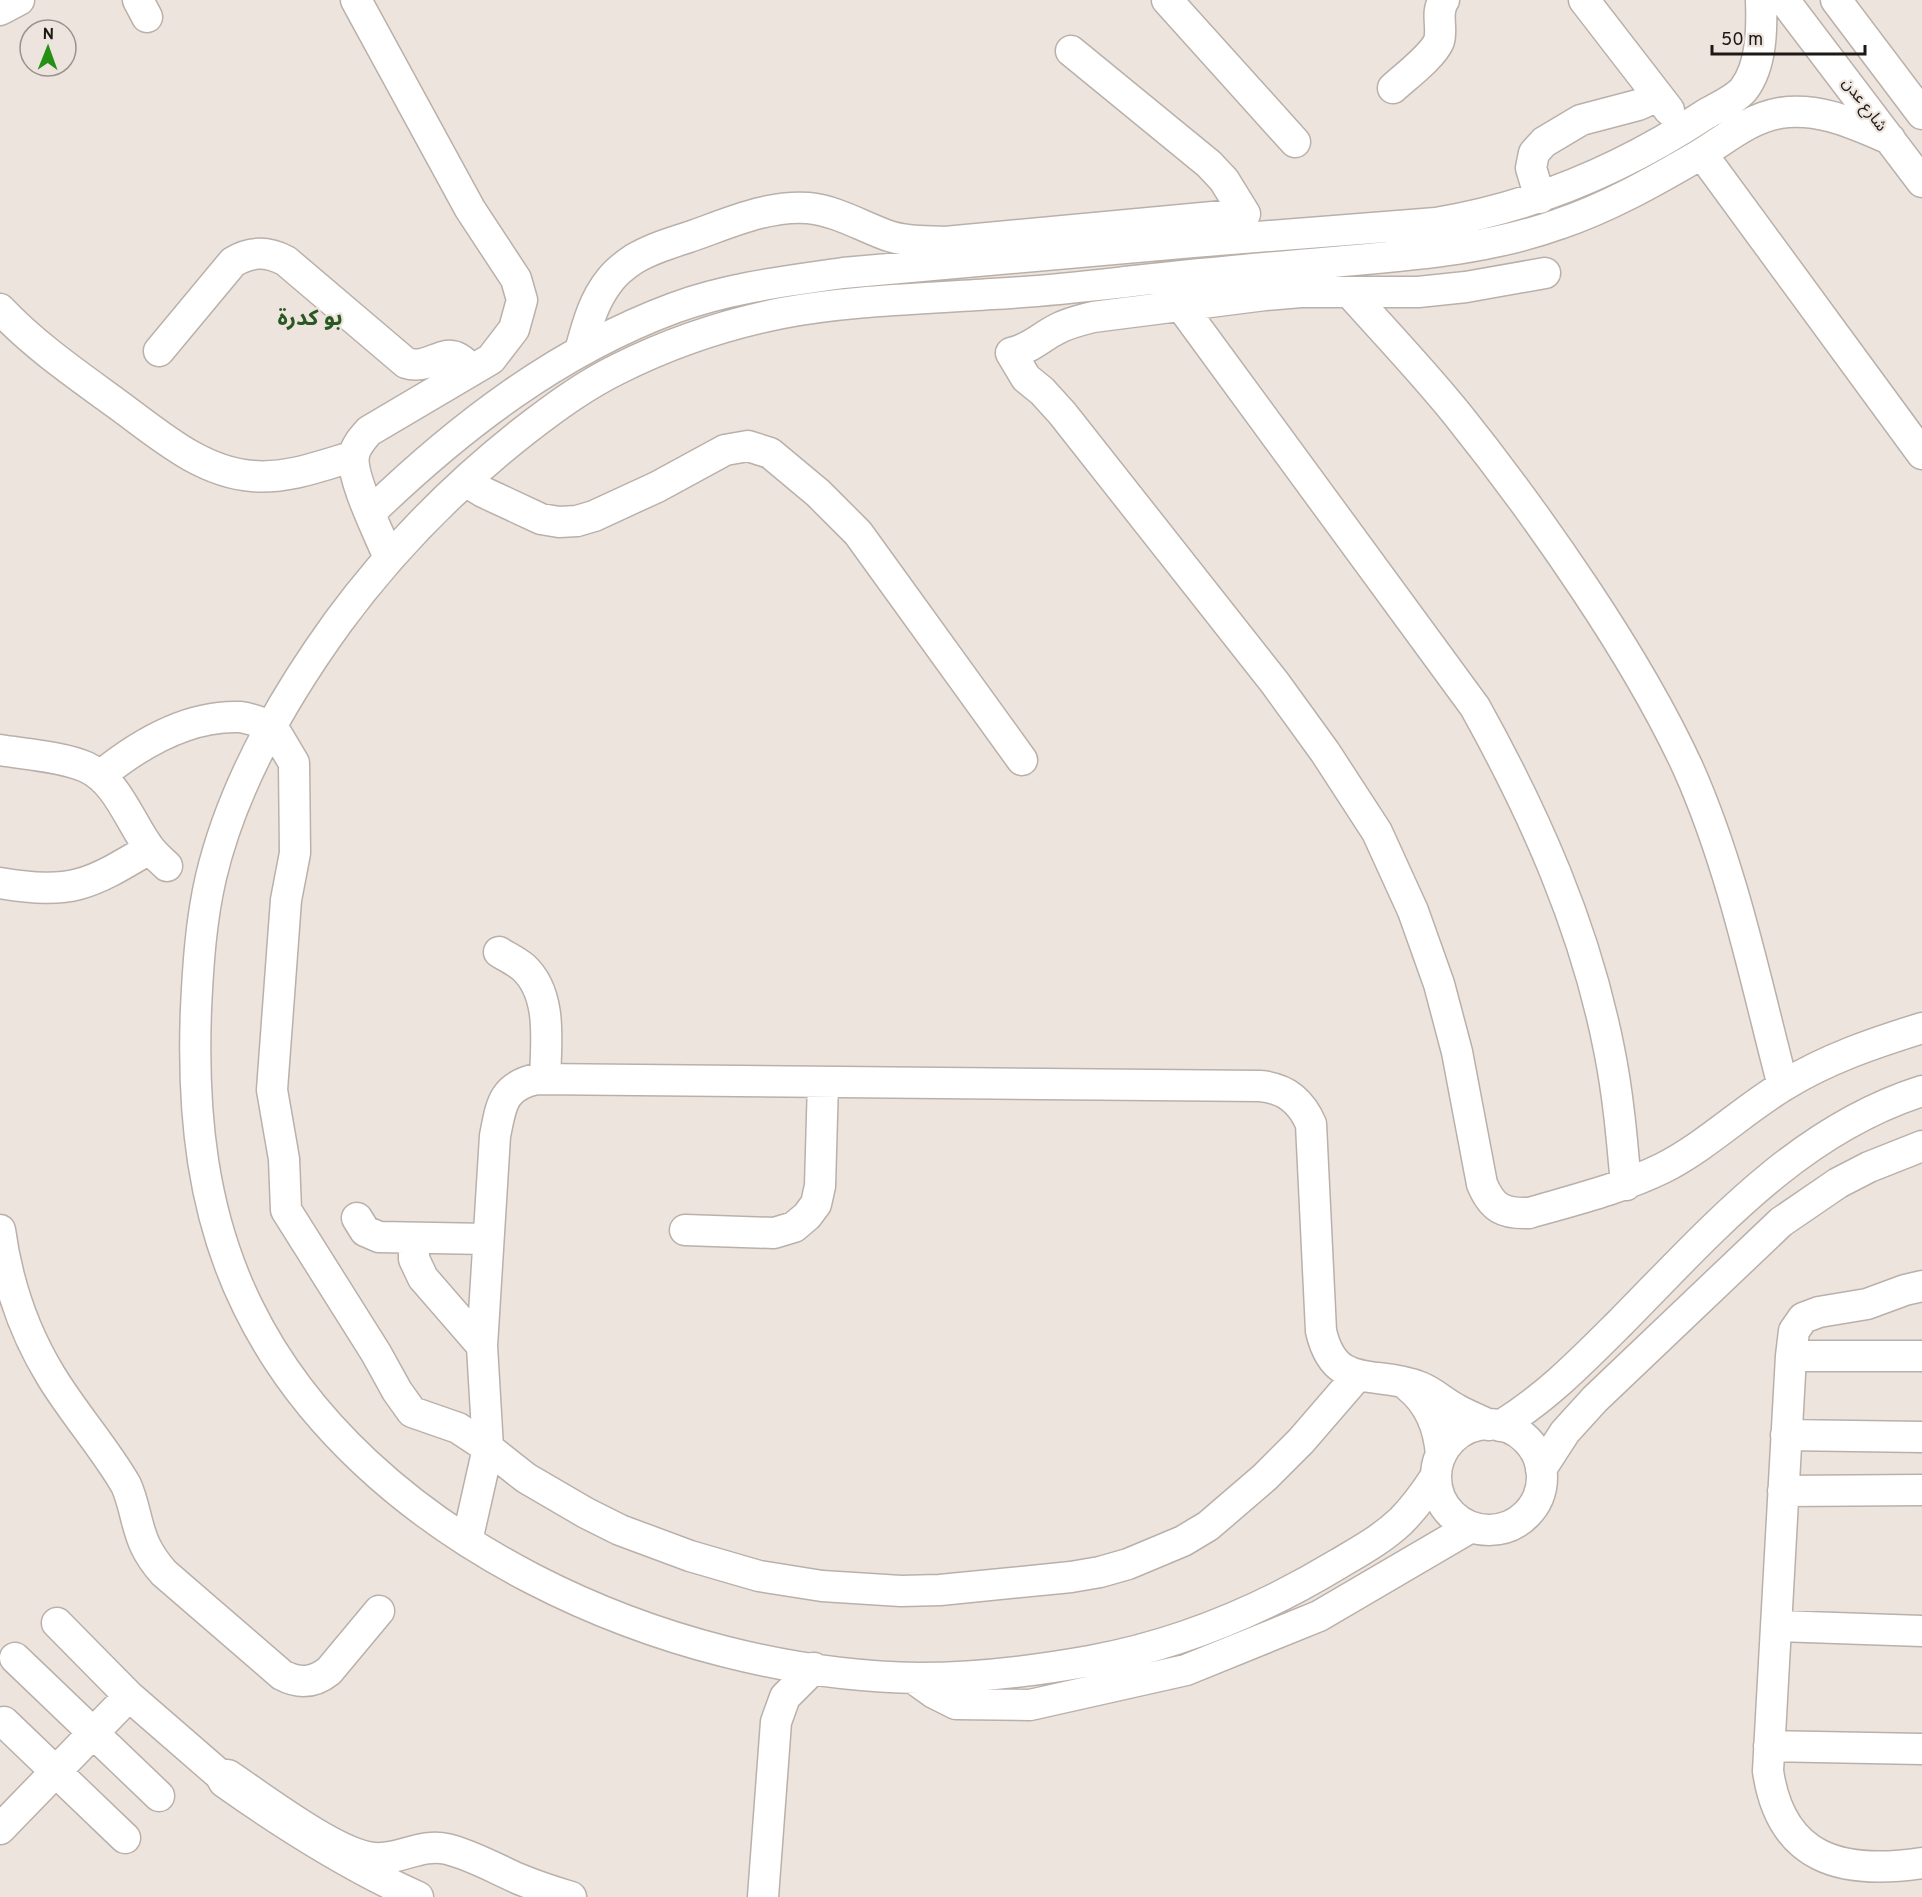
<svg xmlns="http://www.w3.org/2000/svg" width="1922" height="1897" font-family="Overpass,'Noto Sans Arabic',sans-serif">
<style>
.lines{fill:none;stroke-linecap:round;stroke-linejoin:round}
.minor-casing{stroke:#bab0aa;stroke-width:33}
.minor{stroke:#fff;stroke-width:30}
.labels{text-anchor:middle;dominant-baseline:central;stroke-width:4.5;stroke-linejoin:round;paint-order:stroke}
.street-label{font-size:16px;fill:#1c1816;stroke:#eee4de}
.district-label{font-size:22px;font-weight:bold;fill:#295923;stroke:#eee4de}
</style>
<rect width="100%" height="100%" fill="#eee4de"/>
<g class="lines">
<defs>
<path id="minor" d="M138 0 147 17
M356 0 470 209 516 279 522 300 514 329 491 359 369 431C363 438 356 445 354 455 350 476 380 536 389 558
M1167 0 1295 142
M1584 0 1669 110
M1784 0 1922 182
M1836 0 1922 114
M0 10 19 0
M1393 88C1405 77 1433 56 1439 41 1443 27 1435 13 1444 0
M1702 154 1922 454
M1540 198 1531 168 1534 153 1544 142 1581 120 1638 105 1658 96
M1545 273 1466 287 1418 292H1301L1265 295 1093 317C1081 320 1068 323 1057 329 1041 337 1030 349 1011 353L1026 378 1042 391 1062 413 1275 683 1325 752 1377 832 1413 911 1439 984 1457 1052 1482 1184C1492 1208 1503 1214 1529 1213 1574 1200 1620 1189 1663 1168 1706 1146 1742 1111 1783 1086 1826 1059 1874 1043 1922 1028
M1350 293C1386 333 1423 372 1457 414 1502 470 1545 529 1585 589 1623 646 1659 705 1688 768 1733 869 1755 979 1783 1086
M1181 306 1475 707C1535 815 1585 927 1609 1049 1618 1093 1622 1139 1626 1185
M0 309C35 346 76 374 117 404 157 433 200 472 252 476 287 479 321 466 354 456
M159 351 233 262C251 251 267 251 286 261L406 363C434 372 448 337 471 371
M580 351C587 326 593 301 610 280 616 272 625 265 634 259 651 249 670 243 689 237 727 224 767 205 808 208 837 211 859 225 886 235 905 242 925 241 945 242L1245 214 1224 180 1209 164 1071 51
M465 481 483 492 541 519 559 522 577 521 594 516 657 487 725 450 748 446 770 453 818 493 858 533 1022 760
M371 512C459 427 558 351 674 308 728 288 787 281 843 273L1193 242 1436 223C1533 207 1624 168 1706 114 1718 107 1736 99 1744 89 1762 65 1762 28 1761 0
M0 750C25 754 64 757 86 767 117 781 129 820 148 846 153 854 161 860 167 866
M100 776C139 744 188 715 240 717 250 718 262 723 272 726L294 763 295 853 286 900 272 1090 284 1159 286 1210 376 1353 397 1391 412 1412 458 1428 488 1448 526 1478 586 1513 620 1530 690 1556 759 1576 822 1586 901 1591 940 1590 1071 1577 1100 1572 1128 1564 1183 1541 1208 1526 1265 1477 1301 1441 1358 1375
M0 883C72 895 89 885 149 849
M499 952C507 957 516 961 523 967 553 994 546 1043 545 1079
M357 1218 365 1231 379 1237 488 1239
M0 1230C7 1281 24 1332 51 1376 74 1414 104 1447 126 1485 135 1505 136 1526 145 1545 150 1556 156 1564 164 1573L282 1675C299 1684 314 1683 329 1671L379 1611
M685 1230 774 1233 794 1227 807 1216 816 1204 820 1186 823 1082
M414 1238V1259L423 1278 482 1346
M1922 1286 1905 1290 1867 1304 1819 1312 1803 1318 1794 1331 1791 1356 1768 1771C1781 1860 1842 1875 1922 1863
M1791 1356H1922
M1409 1387C1430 1404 1439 1429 1441 1455
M1436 1477a53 53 0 1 1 106 0a53 53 0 1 1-106 0Z
M1500 1426C1546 1398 1582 1361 1620 1323 1710 1232 1796 1131 1922 1091
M1786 1435 1922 1437
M1541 1469 1565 1432 1595 1399 1781 1222 1838 1183 1869 1167 1922 1146
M1436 1476C1425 1493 1415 1507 1401 1521 1382 1539 1360 1551 1338 1564 1262 1610 1178 1645 1090 1661 1034 1671 976 1678 919 1678 669 1675 362 1540 248 1307 202 1214 192 1113 196 1009 198 965 201 920 211 877 233 784 283 698 338 622 391 550 454 486 524 431 555 407 585 385 620 368 670 343 727 324 782 313 851 300 922 299 992 294 1036 292 1080 287 1125 282 1194 274 1264 268 1334 262 1410 255 1487 250 1559 224 1607 208 1653 182 1696 157 1725 140 1747 119 1780 113 1820 107 1854 124 1890 139
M1783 1491 1922 1490
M467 1541 488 1448 482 1346 495 1136C501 1106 502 1086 537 1079L1260 1086C1285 1088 1301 1101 1311 1124L1321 1331C1335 1392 1375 1369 1420 1387 1433 1392 1443 1402 1456 1409 1466 1415 1478 1419 1489 1425
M57 1623 129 1696 220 1775
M1776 1626 1922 1631
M15 1658 159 1796
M913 1678 934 1693 956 1704 1030 1705 1186 1670 1319 1616 1471 1527
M4 1722 125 1838
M1769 1746 1922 1749
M0 1829 129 1696
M418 1897C349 1866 286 1826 224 1782L220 1775H228C261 1797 338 1856 375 1858 400 1860 421 1843 447 1849 472 1855 496 1869 519 1879 536 1886 554 1892 571 1897
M763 1897 776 1722 785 1697 814 1668"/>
</defs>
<!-- minor casing -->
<use href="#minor" class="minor-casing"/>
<!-- minor -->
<use href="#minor" class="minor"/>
</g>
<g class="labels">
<!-- street labels -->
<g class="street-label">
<text transform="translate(1864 105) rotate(53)">شارع عدن</text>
</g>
<!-- district labels -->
<g class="district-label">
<text x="310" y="319">بو كدرة</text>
</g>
</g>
<!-- north arrow -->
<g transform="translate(48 48) rotate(1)"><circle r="28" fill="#eee4de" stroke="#9a928e" stroke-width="1.5"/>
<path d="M0-4.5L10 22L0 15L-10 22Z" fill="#269015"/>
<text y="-9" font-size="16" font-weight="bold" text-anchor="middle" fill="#1c1816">N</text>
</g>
<!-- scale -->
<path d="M1712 45v9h153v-9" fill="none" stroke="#1c1816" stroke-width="3"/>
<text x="1721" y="45" font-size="18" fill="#1c1816" stroke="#eee4de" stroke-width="4.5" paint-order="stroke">50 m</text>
</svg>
